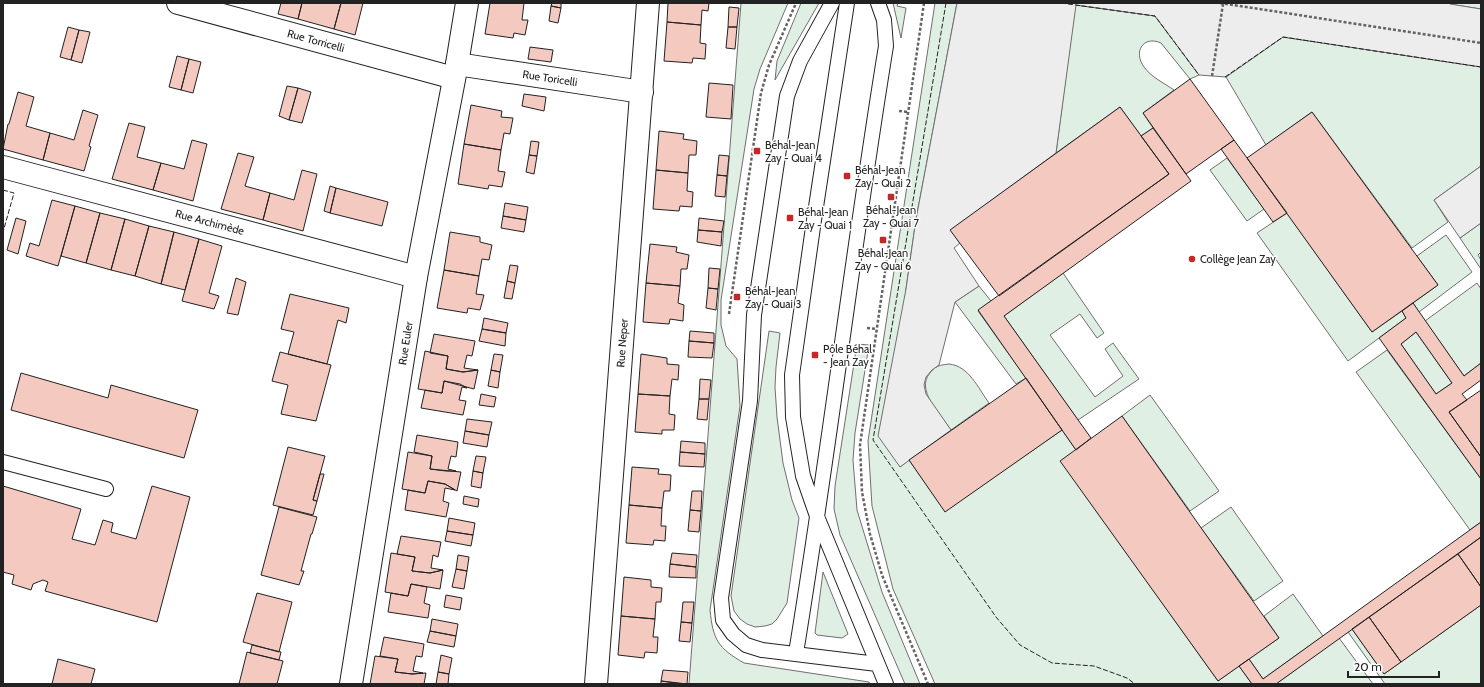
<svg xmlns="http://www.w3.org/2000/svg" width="1484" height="687" font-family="Cabin,sans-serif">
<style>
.green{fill:#e0efe3;stroke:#6f6f6f}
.parking{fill:#ededed;stroke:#6f6f6f}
.building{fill:#f3c9c0;stroke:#222;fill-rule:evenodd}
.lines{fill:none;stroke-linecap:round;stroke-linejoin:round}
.service-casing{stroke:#222;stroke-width:16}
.minor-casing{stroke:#222;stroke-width:24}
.path{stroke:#646464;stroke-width:2.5;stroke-dasharray:3 2;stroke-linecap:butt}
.service{stroke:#fff;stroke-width:14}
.minor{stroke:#fff;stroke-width:22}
.fence{stroke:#222;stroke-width:1;stroke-dasharray:5 2;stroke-linecap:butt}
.poi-dot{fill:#c62828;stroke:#fff;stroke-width:1.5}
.labels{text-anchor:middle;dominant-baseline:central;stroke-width:3;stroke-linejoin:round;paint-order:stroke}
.street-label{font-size:11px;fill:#222;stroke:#fff}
.poi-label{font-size:11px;fill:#222;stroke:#fff;text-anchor:start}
</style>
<rect width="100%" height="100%" fill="#fff"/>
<!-- green -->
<path class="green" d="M741 3H788L760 69 754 89 721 300V325L726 346 737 359 740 406 710 610C713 640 718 648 744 663L869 682 870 684H689Z
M801 3H819L775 80 777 61Z
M893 3H898L897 6 906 8 901 38Z
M935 3H957L916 219 906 289 900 467 909 460 945 511 1062 430 1076 450 1061 461 1218 681 1239 666 1252 684H935L893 589 872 506 868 441Z
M1450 3H1481V9L1449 4Z
M1075 5 1155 16 1199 75 1190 79 1161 43C1143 35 1133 52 1144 67 1151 77 1164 83 1174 90L1143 113 1153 128 1141 136 1120 107 1056 153Z
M1283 37 1481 67V166L1434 200 1448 222 1412 248 1312 112 1266 145 1226 77Z
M1227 158 1264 209 1247 221 1210 170Z
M1287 213 1372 332 1402 311 1406 318 1348 361 1257 233Z
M1481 223V252L1478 255 1481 260V269L1460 238Z
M1446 235 1472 272 1419 312 1413 303 1438 285 1417 256Z
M1063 273 1104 333 1097 338 1080 314 1050 335 1095 397 1123 376 1105 349 1113 343 1139 379 1078 420 1004 316Z
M1477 283 1481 289V363L1464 376 1425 321Z
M979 286 991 301 978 311 1026 378 1016 384 955 302Z
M769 331 780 333 776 367 775 387 777 417 783 463 792 500 799 518 787 603 777 619 772 624 765 626 755 627 747 624 740 619 734 611 731 596Z
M1416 332 1452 383 1436 394 1401 344Z
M857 344 869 345 855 433 853 460 857 510 882 592 920 684H905L840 535 834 509 835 486Z
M1387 350 1481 479V522L1470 530 1356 372Z
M949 364C969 366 978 388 989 403L951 430C941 415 915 390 930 373 935 366 940 365 949 364Z
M1150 395 1219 491 1190 511 1122 416Z
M1231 507 1283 581 1254 601 1201 528Z
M823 572 848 634 842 638 817 635 815 633Z
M1293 594 1323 636 1263 679 1249 659 1279 638 1264 616Z
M1481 605V684H1385L1348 632 1352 629 1384 674Z
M1339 638 1373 684H1276Z"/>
<!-- parking -->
<path class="parking" d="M957 3H1450V4L1481 9V67L1283 37 1226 77 1199 75 1155 16 1076 5 1056 153 951 230 960 243 954 248 979 286 955 302 939 365 932 370 926 377 924 385 926 394 951 430 900 467 878 436 906 289 916 219Z
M1481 166V223L1460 238 1434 200Z"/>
<!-- building -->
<path class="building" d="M281 3H302L298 19 278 14Z
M302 3H341L334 29 298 19Z
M341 3H363L355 35 334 29Z
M490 3H524L522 20H528L525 35 514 33 513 38 485 34Z
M552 3H561V8L551 6Z
M668 3H709L708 11 702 10 701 25 667 22Z
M551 6 561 8 558 23 549 21Z
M729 7 739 8 737 27H728Z
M667 22 701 25 700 43 706 44 705 59 693 58 692 63 664 61Z
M68 27 79 30 71 60 60 57Z
M728 27H737L735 49 726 48Z
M79 30 90 32 82 63 71 60Z
M530 47 553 50 551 62 528 59Z
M177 56 189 59 181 90 169 87Z
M189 59 201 62 193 93 181 90Z
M1190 79 1234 140 1186 174 1143 113Z
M709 83 733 85 731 119 706 117Z
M287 86 298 88 289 120 279 116Z
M298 88 311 92 302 123 289 120Z
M18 92 34 97 26 126 50 133 43 160 3 149 8 124H9Z
M524 94 546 97 544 111 522 106Z
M471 105 502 111 501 117 513 118 510 134 504 133 501 150 464 144Z
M1120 107 1169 174 999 296 950 230Z
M83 110 98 115 89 146 91 147 84 171 43 160 50 133 74 140Z
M1312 112 1438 285 1372 332 1247 158Z
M129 123 145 127 137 157 161 163 153 190 112 179Z
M1153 128 1191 181 1004 316 1091 438 1076 450 978 310 1169 174 1141 136Z
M659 131 684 134 683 139 697 141 696 155H689L688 173 656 170Z
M192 140 207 144 193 201 153 190 161 163 184 169Z
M1234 140 1287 213 1273 222 1221 149Z
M531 141 539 142 537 156 529 155Z
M464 144 501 150 498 171 505 172 502 187 489 185 488 189 458 184Z
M238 153 254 157 245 186 270 193 263 220 221 209Z
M529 155 537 156 534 174 526 172Z
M719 155 729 156 727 176 717 175Z
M302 170 317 174 303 231 263 220 270 193 294 200Z
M656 170 688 173 687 191 693 192 692 207 680 206 679 211 653 209Z
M717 175 727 176 725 197 715 196Z
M330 186 336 188 330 213 324 211Z
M336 188 388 202 382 226 330 213Z
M52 200 75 206 58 266 26 256 30 243 39 246Z
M505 203 528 207 526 220 503 216Z
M75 206 100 213 86 263 61 256Z
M100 213 125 219 111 270 86 263Z
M503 216 526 220 524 232 501 228Z
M16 218 26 221 18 254 7 250Z
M699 218 724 221 722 232 698 230Z
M125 219 149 226 135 276 111 270Z
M149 226 174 232 161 284 135 276Z
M698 230 722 232 721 246 697 242Z
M174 232 199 239 185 290 161 284Z
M450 232 480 237V242L492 245 489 260 482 259 479 276 444 270Z
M199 239 222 246 209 293 219 296 214 309 182 301Z
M650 244 677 247 676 252 689 255 687 269H681L680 286 646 283Z
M510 265 518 266 515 283 507 281Z
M709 268 720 269 718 289 708 288Z
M444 270 479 276 476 294 484 295 480 310 468 308 467 313 437 308Z
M236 278 246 282 238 315 227 313Z
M507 281 515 283 512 299 504 298Z
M646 283 680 286 678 303 684 305 683 321 670 319 669 324 643 322Z
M708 288 718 289 716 310 706 308Z
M290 294 349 308 346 323 338 320 327 364 288 354 294 332 281 329Z
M1413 303 1464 376 1481 363V380L1462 394 1467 400 1449 412 1481 457V479L1379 338 1406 318 1402 311ZM1416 332 1452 383 1436 394 1401 344Z
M484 318 508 323 506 333 482 329Z
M482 329 506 333 505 346 479 341Z
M690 331 714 333V343L689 341Z
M434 334 475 341 472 356 467 355 464 368 478 370 463 372 446 369 448 356 430 353Z
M689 341 714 343 712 358 688 357Z
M425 351 448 356 446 369 463 372 478 370 474 389 444 381 442 393 418 389Z
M280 352 331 365 316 421 281 414 288 385 272 381Z
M494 354 503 355 500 372 491 370Z
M641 354 667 358V364L679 365 678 380 672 379 670 396 638 394Z
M491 370 500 372 498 388 488 386Z
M21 373 108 398 111 385 198 410 184 458 11 410Z
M1026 378 1062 430 945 512 909 460Z
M700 379 711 380 709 399H699Z
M444 381 460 384 467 388 462 387 459 400 466 401 463 415 421 408 425 390 442 393Z
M1481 390V457L1449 412Z
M481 394 496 397 494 407 479 405Z
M638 394 670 396 669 414 675 415 674 430H662V434L635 432Z
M699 399H709L707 420 697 419Z
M1122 416 1279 638 1218 681 1060 461Z
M467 419 492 422 489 435 465 431Z
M465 431 489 435 487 447 463 443Z
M417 435 458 442 456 457 451 456 448 469 456 471H446L430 469 432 456 414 452Z
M681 441 705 443V454L680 452Z
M288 447 325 456 313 500 317 501 313 515 273 505Z
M408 452 432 456 430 469 461 472 457 491 445 484 428 481 425 493 402 489Z
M680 452 705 454 704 467 679 466Z
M476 456 486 457 483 473 473 471Z
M632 467 659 469 658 474 671 475 670 491H664L662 508 629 505Z
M473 471 483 473 481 488 471 486Z
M320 474H324L317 501 313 500Z
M428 481 445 484 455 490 445 488 443 501 449 503 446 517 405 510 408 490 425 493Z
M3 486 81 509 72 539 95 545 103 520 113 523 111 532 136 539 152 486 190 497 157 622 45 591 48 582 43 580 33 584 31 590 12 584 14 575 3 572Z
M692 491H702L701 511 690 510Z
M464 496 479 499 478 507 463 504Z
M629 505 662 508 661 526H666L665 541 654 540 653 545 626 543Z
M279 507 317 517 312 534H311L301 571H304L299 585 261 575Z
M690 510 701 511 699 532 688 531Z
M449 518 475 523 473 535 447 531Z
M1481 522V537L1276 684H1252L1239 666 1249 659 1263 679Z
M447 531 473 535 471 546 445 541Z
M401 536 441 542 438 557 433 555 431 568 443 570 430 573 412 571 415 557 397 554Z
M1481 537V587L1458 554Z
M391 553 415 557 412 571 430 573 443 570 440 589 411 584 408 596 385 592Z
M672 553 697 555 696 567 670 564Z
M1458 554 1481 587V605L1401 662 1369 617Z
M458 555 469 557 467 571 456 569Z
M670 564 696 567V578L669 577Z
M456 569 467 571 464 589 452 587Z
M624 577 651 580V587L662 588 661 602H656L655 619 621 616Z
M411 584 427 587 424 603 430 605 428 618 388 612 391 593 408 596Z
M257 593 292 602 279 652 243 642Z
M446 595 462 598 460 610 444 607Z
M683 602H694L692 623 681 622Z
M621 616 655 619 653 637H658L657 653 645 652 644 658 618 655Z
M1369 617 1401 662 1384 674 1352 629Z
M432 619 458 624 456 636 430 631Z
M681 622 692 623 690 642 679 641Z
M430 631 456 636 454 647 427 642Z
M384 637 424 644 422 657 416 656 413 671 423 673 412 674 395 672 398 659 380 656Z
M252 645 281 652 279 660 250 653Z
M247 652 283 661 277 684H239Z
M441 655 452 658 449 674 438 672Z
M375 656 398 659 395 672 412 674 426 673 424 684H370Z
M58 659 95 669 91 684H52Z
M663 670 688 672 687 684 661 681Z
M438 672 449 674 448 684H436Z
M661 681 683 684H661Z"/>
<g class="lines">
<defs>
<path id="service" d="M832 3 800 61 787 96 754 315 750 401 721 598 723 620 733 634 746 645 762 650 877 664
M847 3 814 220 792 375 793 417 803 476 818 519 886 684
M3 462 106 489
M796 653C829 452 853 248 886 46L884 20 878 3"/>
<g id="minor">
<path id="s1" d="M178 3 454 78"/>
<path id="s2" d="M457 64 642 92"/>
<path id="s3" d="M3 167 416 277"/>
<path id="s4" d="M351 684 416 277 457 64 467 3"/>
<path id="s5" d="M596 684 648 3"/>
</g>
</defs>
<!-- service casing -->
<use href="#service" class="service-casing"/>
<!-- minor casing -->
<use href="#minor" class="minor-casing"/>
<!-- path -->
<path class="path" d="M924 3 860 445 862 492 870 534 882 575 928 684
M1220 3 1481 43
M1212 76 1223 4
M899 111 908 112
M729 314 761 93 769 65 796 3
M867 328 877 329"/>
<!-- service -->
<use href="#service" class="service"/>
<!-- minor -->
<use href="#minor" class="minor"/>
<!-- fence -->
<path class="fence" d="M946 3 873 440 996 617 1020 645 1052 663 1094 666 1127 678 1135 684
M1061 3 1155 16 1199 75
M1225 77 1283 37 1481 67
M3 190 14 193 3 232"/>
</g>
<!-- markers -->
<g class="poi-dot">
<rect x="753" y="147" width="8" height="8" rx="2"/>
<rect x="843" y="172" width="8" height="8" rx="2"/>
<rect x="887" y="193" width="8" height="8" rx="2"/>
<rect x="786" y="214" width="8" height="8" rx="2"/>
<rect x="879" y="236" width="8" height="8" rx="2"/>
<circle cx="1192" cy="259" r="4"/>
<rect x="733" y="293" width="8" height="8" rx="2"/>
<rect x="811" y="351" width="8" height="8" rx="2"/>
</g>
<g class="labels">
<!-- street labels -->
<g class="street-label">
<text stroke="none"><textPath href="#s1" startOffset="143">Rue Torricelli</textPath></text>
<text stroke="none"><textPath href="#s2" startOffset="94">Rue Toricelli</textPath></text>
<text stroke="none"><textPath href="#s3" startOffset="214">Rue Archimède</textPath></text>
<text stroke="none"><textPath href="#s4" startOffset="345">Rue Euler</textPath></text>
<text stroke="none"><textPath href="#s5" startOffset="342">Rue Neper</textPath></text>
</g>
<!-- poi labels -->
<g class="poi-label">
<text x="765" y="145">Béhal-Jean<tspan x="765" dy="13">Zay - Quai 4</tspan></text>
<text x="855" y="170">Béhal-Jean<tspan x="855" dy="13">Zay - Quai 2</tspan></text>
<text x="891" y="210" text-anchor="middle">Béhal-Jean<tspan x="891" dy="13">Zay - Quai 7</tspan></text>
<text x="798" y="212">Béhal-Jean<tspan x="798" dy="13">Zay - Quai 1</tspan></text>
<text x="883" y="253" text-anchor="middle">Béhal-Jean<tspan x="883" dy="13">Zay - Quai 6</tspan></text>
<text x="1200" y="259">Collège Jean Zay</text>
<text x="745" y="291">Béhal-Jean<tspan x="745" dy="13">Zay - Quai 3</tspan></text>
<text x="823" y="349">Pôle Béhal<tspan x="823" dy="13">- Jean Zay</tspan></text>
</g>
</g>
<!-- border -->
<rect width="1484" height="687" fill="none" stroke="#222222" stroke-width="8"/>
<!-- scale -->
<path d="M1348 671v6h91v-6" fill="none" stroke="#222222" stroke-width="2"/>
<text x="1354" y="671" font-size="12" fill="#222222" stroke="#ffffff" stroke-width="3" paint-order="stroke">20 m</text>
</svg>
